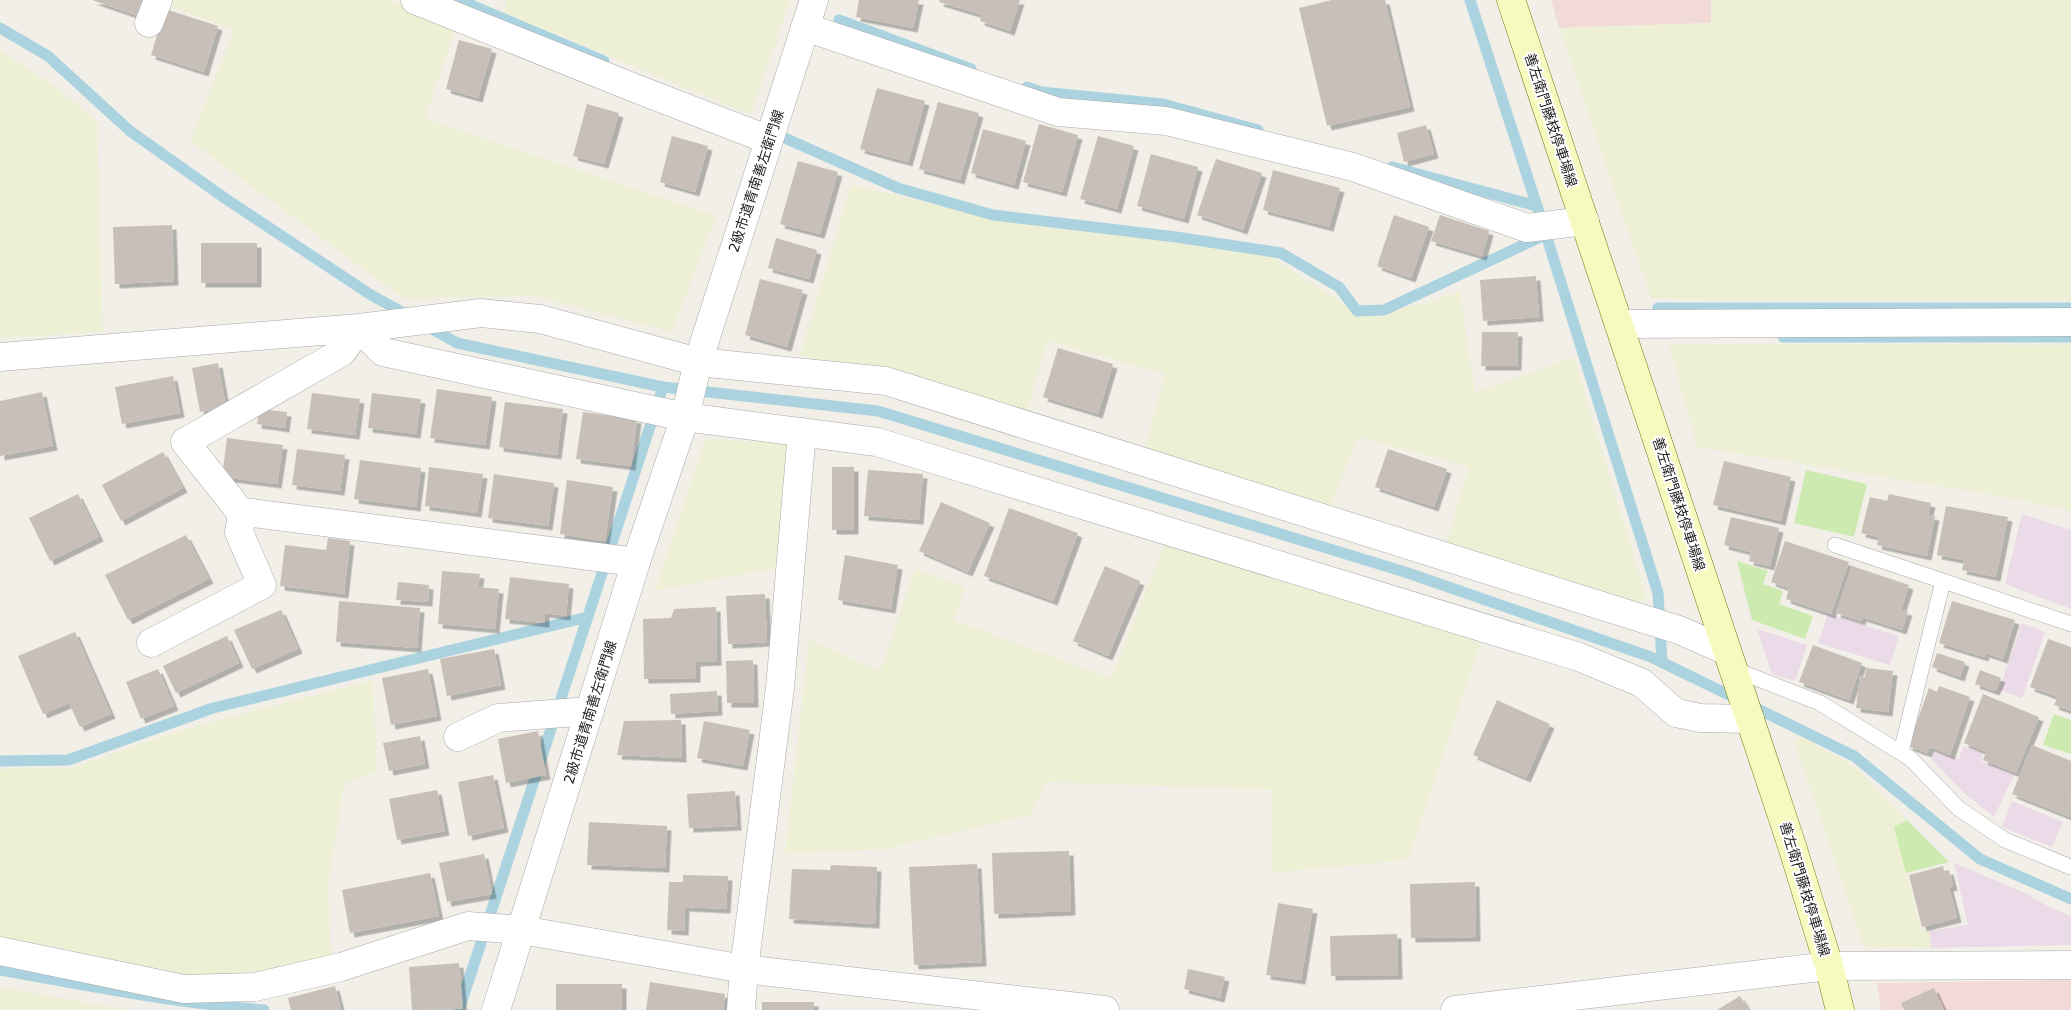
<svg xmlns="http://www.w3.org/2000/svg" width="2071" height="1010" font-family="'DejaVu Sans','Noto Sans JP',sans-serif">
<style>
.commercial{fill:#f2dad9}
.industrial{fill:#ebdbe8}
.farmland{fill:#eef0d5}
.grass{fill:#cdebb0}
.lines{fill:none;stroke-linecap:round;stroke-linejoin:round}
.stream{stroke:#aad3df;stroke-width:11}
.building{fill:#c7bfb8;filter:url(#shadow)}
.service-casing{stroke:#a9a9a9;stroke-width:16}
.minor-casing{stroke:#a9a9a9;stroke-width:29}
.tertiary-casing{stroke:#a9a9a9;stroke-width:29}
.secondary-casing{stroke:#707d05;stroke-width:29}
.service{stroke:#fff;stroke-width:15}
.minor{stroke:#fff;stroke-width:28}
.tertiary{stroke:#fff;stroke-width:28}
.secondary{stroke:#f7fabf;stroke-width:28}
.labels{text-anchor:middle;dominant-baseline:central;stroke-width:4;stroke-linejoin:round;paint-order:stroke}
.street-label{font-size:14px;fill:#222;stroke:#fff}
</style>
<defs>
<filter id="shadow"><feDropShadow dx="4.5" dy="4.5" stdDeviation="0" flood-color="#0004"/></filter>
</defs>
<rect width="100%" height="100%" fill="#f2efe9"/>
<!-- commercial -->
<path class="commercial" d="M1551 0H1711V23L1559 28Z
M2071 980V1010H1881L1877 983Z"/>
<!-- industrial -->
<path class="industrial" d="M2022 514 2071 530V609L2005 584Z
M1828 614 1899 636 1890 665 1818 643Z
M2022 623 2045 632 2022 698 1999 690Z
M1757 629 1807 645 1795 681 1772 674Z
M1963 746 1983 753 1981 761 2014 775 1994 817 1963 792 1931 759 1936 752 1959 759Z
M2012 801 2063 822 2052 847 2002 827Z
M1954 863 2025 893 2051 908 2071 916V945L1931 948 1929 931 1968 925Z"/>
<!-- farmland -->
<path class="farmland" d="M166 0H390L456 27 425 118 716 216 672 332 532 296 404 299 190 141 234 30 165 4Z
M506 0H790L751 115 505 13Z
M1711 0H2071V301L1712 300 1651 298 1559 28 1711 23Z
M0 50 59 89 97 121 103 332 0 338Z
M851 185 1009 222 1094 231 1272 257 1363 317 1423 304 1460 291 1475 392 1574 357 1647 599 1631 606 1444 551 1469 467 1358 437 1328 513 1143 454 1165 374 1048 341 1025 416 900 376 800 355Z
M1669 344 2071 345V513L2065 509 1981 493 1697 447Z
M705 440 789 442 778 568 655 591Z
M1165 543 1482 640 1408 860 1271 873 1273 790 1046 782 1030 815 886 849 785 854 809 639 880 671 915 568 965 588 954 620 1111 678Z
M373 680 377 772 344 784 328 885 331 958 205 980 57 947 0 937V769L71 768 184 729Z
M1802 737 1854 766 1907 820 1895 828 1921 930 1929 931 1931 948 1864 947 1794 742Z
M0 987 126 1010H0Z"/>
<!-- grass -->
<path class="grass" d="M1806 470 1867 484 1854 537 1794 523Z
M1737 561 1768 571 1763 584 1783 591 1779 604 1813 616 1805 639 1752 620Z
M2054 714 2071 720V754L2043 745Z
M1907 820 1949 862 1906 873 1894 827Z"/>
<g class="lines">
<!-- stream -->
<path class="stream" d="M459 0 604 61
M1470 0 1537 206
M839 20 971 69
M0 28 48 56 130 131 226 199 371 295 411 317
M1027 87 1041 92 1163 104 1258 130
M771 132 898 188 993 215 1176 237 1281 253 1339 287 1357 311 1384 310 1545 235
M1392 167 1537 206 1658 593 1662 662
M1658 308H2071
M425 325 457 343 663 387 878 411 1405 572 1651 657 1854 756 1980 859 2071 899
M1783 337H2071
M0 761 68 760 213 708 588 617
M0 970C88 986 175 1003 264 1010
M459 1010 663 387"/>
</g>
<!-- building -->
<path class="building" d="M92 0H144L138 16Z
M859 0H919L913 28 856 17Z
M940 0H1020L1010 31 980 21 982 15 939 2Z
M1332 0H1385L1410 107 1327 126 1299 8Z
M165 9 218 26 204 72 151 55Z
M459 40 492 49 478 98 446 89Z
M877 88 925 101 908 162 860 149Z
M938 102 979 113 960 180 919 169Z
M587 104 619 113 604 164 573 156Z
M1039 124 1078 135 1062 192 1023 182Z
M1426 125 1434 154 1404 162 1397 133Z
M983 129 1026 141 1014 185 971 173Z
M672 136 708 146 695 192 660 182Z
M1098 136 1134 146 1117 209 1080 199Z
M1151 154 1198 167 1184 219 1137 206Z
M1216 159 1262 173 1243 230 1197 215Z
M798 161 838 172 820 234 780 224Z
M1273 170 1340 188 1329 227 1263 210Z
M1394 215 1429 227 1411 278 1377 266Z
M1440 215 1489 231 1482 256 1431 241Z
M172 225 174 281 115 284 113 227Z
M776 238 817 250 809 279 768 268Z
M201 243H257V283H201Z
M1536 276 1539 317 1483 321 1480 280Z
M760 279 803 290 787 347 745 335Z
M1482 332H1518L1517 366H1481Z
M1058 348 1113 364 1098 414 1043 397Z
M218 363 226 407 200 412 192 368Z
M173 376 180 413 122 424 115 387Z
M437 389 492 397 485 445 430 438Z
M42 392 53 446 0 456V401Z
M312 393 360 399 355 435 307 429Z
M372 393 421 399 416 434 368 428Z
M505 402 563 409 557 455 499 447Z
M260 409 287 412 285 428 257 424Z
M583 412 637 419 631 466 576 459Z
M227 438 283 445 277 484 222 477Z
M297 449 345 455 340 491 292 485Z
M1388 449 1447 469 1434 507 1375 487Z
M163 452 183 488 121 521 102 485Z
M360 460 421 468 416 507 354 499Z
M1724 461 1791 477 1781 521 1713 505Z
M429 467 483 474 477 513 425 506Z
M832 467H854V530H832Z
M868 470 923 474 919 520 864 516Z
M494 474 554 483 548 526 488 518Z
M567 480 613 487 605 541 560 534Z
M78 494 99 537 50 561 29 518Z
M1889 494 1931 503 1928 515 1935 516 1927 556 1877 545 1879 537 1861 533 1870 497 1887 501Z
M941 502 990 523 968 572 919 551Z
M1946 506 2008 517 1996 577 1962 570 1964 560 1937 555Z
M1009 508 1078 533 1053 601 984 576Z
M1731 517 1779 528 1770 566 1749 561 1751 552 1724 545Z
M186 535 209 579 128 620 105 575Z
M328 538 350 541 344 594 280 586 285 545 326 550Z
M1785 541 1849 562 1831 614 1786 599 1789 588 1771 582Z
M845 555 898 565 891 609 838 600Z
M1105 566 1140 581 1108 656 1073 641Z
M1852 566 1909 585 1901 610 1908 611 1902 630 1862 617 1861 621 1836 613Z
M442 571 480 574 478 587 499 589 495 629 438 624Z
M510 577 569 584 566 616 545 613V623L505 619Z
M398 582 429 585 428 602 396 600Z
M765 594 767 642 728 644 726 596Z
M339 601 420 608 417 648 336 642Z
M1952 601 2015 620 2003 659 1985 653 1984 657 1939 643Z
M716 607 717 661 696 662V678L644 679 643 619 671 618 674 609Z
M281 610 298 649 252 669 234 630Z
M75 632 111 714 80 727 69 703 43 714 18 656Z
M227 636 239 663 176 693 163 666Z
M2048 639 2071 647V711L2054 705 2058 697 2030 687Z
M1813 645 1862 663 1849 700 1799 682Z
M494 649 501 685 447 696 440 659Z
M1937 653 1965 662 1960 677 1932 667Z
M753 660 754 703H727L726 661Z
M1866 668 1893 671 1888 712 1856 708 1860 676 1865 677Z
M158 669 174 706 141 719 126 682Z
M428 669 437 716 391 725 382 678Z
M1980 670 2001 678 1995 691 1975 684Z
M1939 686 1970 697 1950 755 1930 747 1927 753 1908 746 1929 688 1937 692Z
M717 691 718 711 671 714 670 694Z
M1983 694 2039 717 2016 773 1983 760 1986 752 1964 743Z
M1497 700 1550 724 1526 778 1473 755Z
M681 720 682 758 617 755 624 721Z
M704 721 750 730 743 766 697 758Z
M538 731 546 775 506 783 498 739Z
M420 736 425 764 389 771 383 743Z
M2032 745 2071 761 2070 817 2012 794Z
M493 775 504 828 468 836 458 782Z
M437 790 445 831 397 840 389 799Z
M735 791 737 826 689 828 687 794Z
M589 822 667 826 665 868 587 865Z
M1069 851 1071 911 994 914 992 853Z
M484 854 492 894 447 902 439 863Z
M977 864 982 962 914 965 909 867Z
M831 865 877 867 875 924 789 919 792 869 830 870Z
M1943 866 1944 871 1949 870 1953 886 1949 887 1957 918 1922 927 1909 875Z
M430 873 439 916 350 933 342 890Z
M683 875 728 876 726 909 685 907 684 931 667 930 669 882H683Z
M1475 882 1476 937 1411 938 1410 884Z
M1278 903 1313 909 1301 980 1266 975Z
M1397 934 1398 975 1331 976 1330 936Z
M459 963 463 1009 412 1010 409 967Z
M1188 969 1225 977 1220 998 1184 989Z
M650 982 725 994 723 1010H646Z
M556 984H622V1010H556Z
M335 986 341 1010H291L288 998Z
M1934 988 1944 1010H1904L1901 1003Z
M1740 996 1749 1010H1717Z
M762 1002H814V1010H762Z"/>
<g class="lines">
<defs>
<path id="service" d="M1835 545 1943 581
M1733 669 1820 703 1911 759 1958 808 2005 840 2071 867
M1901 752 1943 581 2071 624"/>
<path id="minor" d="M415 0 637 89 769 140
M149 23 158 0
M805 27 1058 112 1166 121 1353 167 1527 228 1585 221
M1619 324 2071 322
M0 357 359 328 481 313 540 319 698 362 886 381 1679 630 1727 651
M242 514 185 442 342 352 359 328 383 352 685 417 877 442 1579 657 1642 683 1676 713 1700 718 1750 719
M151 643 262 585 239 532 242 514 252 513 636 562
M458 737 498 718 590 711
M0 951 184 989 255 987 341 967 468 926 522 930 744 969 1105 1010
M741 1010 744 969 780 688 802 432
M1455 1010 1829 966 2071 965"/>
<path id="tertiary" d="M496 1010 636 562 685 417 698 362 814 0"/>
<path id="secondary" d="M1511 0 1792 846 1829 966 1840 1010"/>
</defs>
<!-- service casing -->
<use href="#service" class="service-casing"/>
<!-- minor casing -->
<use href="#minor" class="minor-casing"/>
<!-- tertiary casing -->
<use href="#tertiary" class="tertiary-casing"/>
<!-- secondary casing -->
<use href="#secondary" class="secondary-casing"/>
<!-- service -->
<use href="#service" class="service"/>
<!-- minor -->
<use href="#minor" class="minor"/>
<!-- tertiary -->
<use href="#tertiary" class="tertiary"/>
<!-- secondary -->
<use href="#secondary" class="secondary"/>
</g>
<g class="labels">
<!-- street labels -->
<g class="street-label">
<text transform="translate(1551 120) rotate(72)">善左衛門藤枝停車場線</text>
<text transform="translate(756 181) rotate(-72)">2級市道青南善左衛門線</text>
<text transform="translate(1679 504) rotate(72)">善左衛門藤枝停車場線</text>
<text transform="translate(590 712) rotate(-73)">2級市道青南善左衛門線</text>
<text transform="translate(1805 889) rotate(73)">善左衛門藤枝停車場線</text>
</g>
</g>
</svg>
